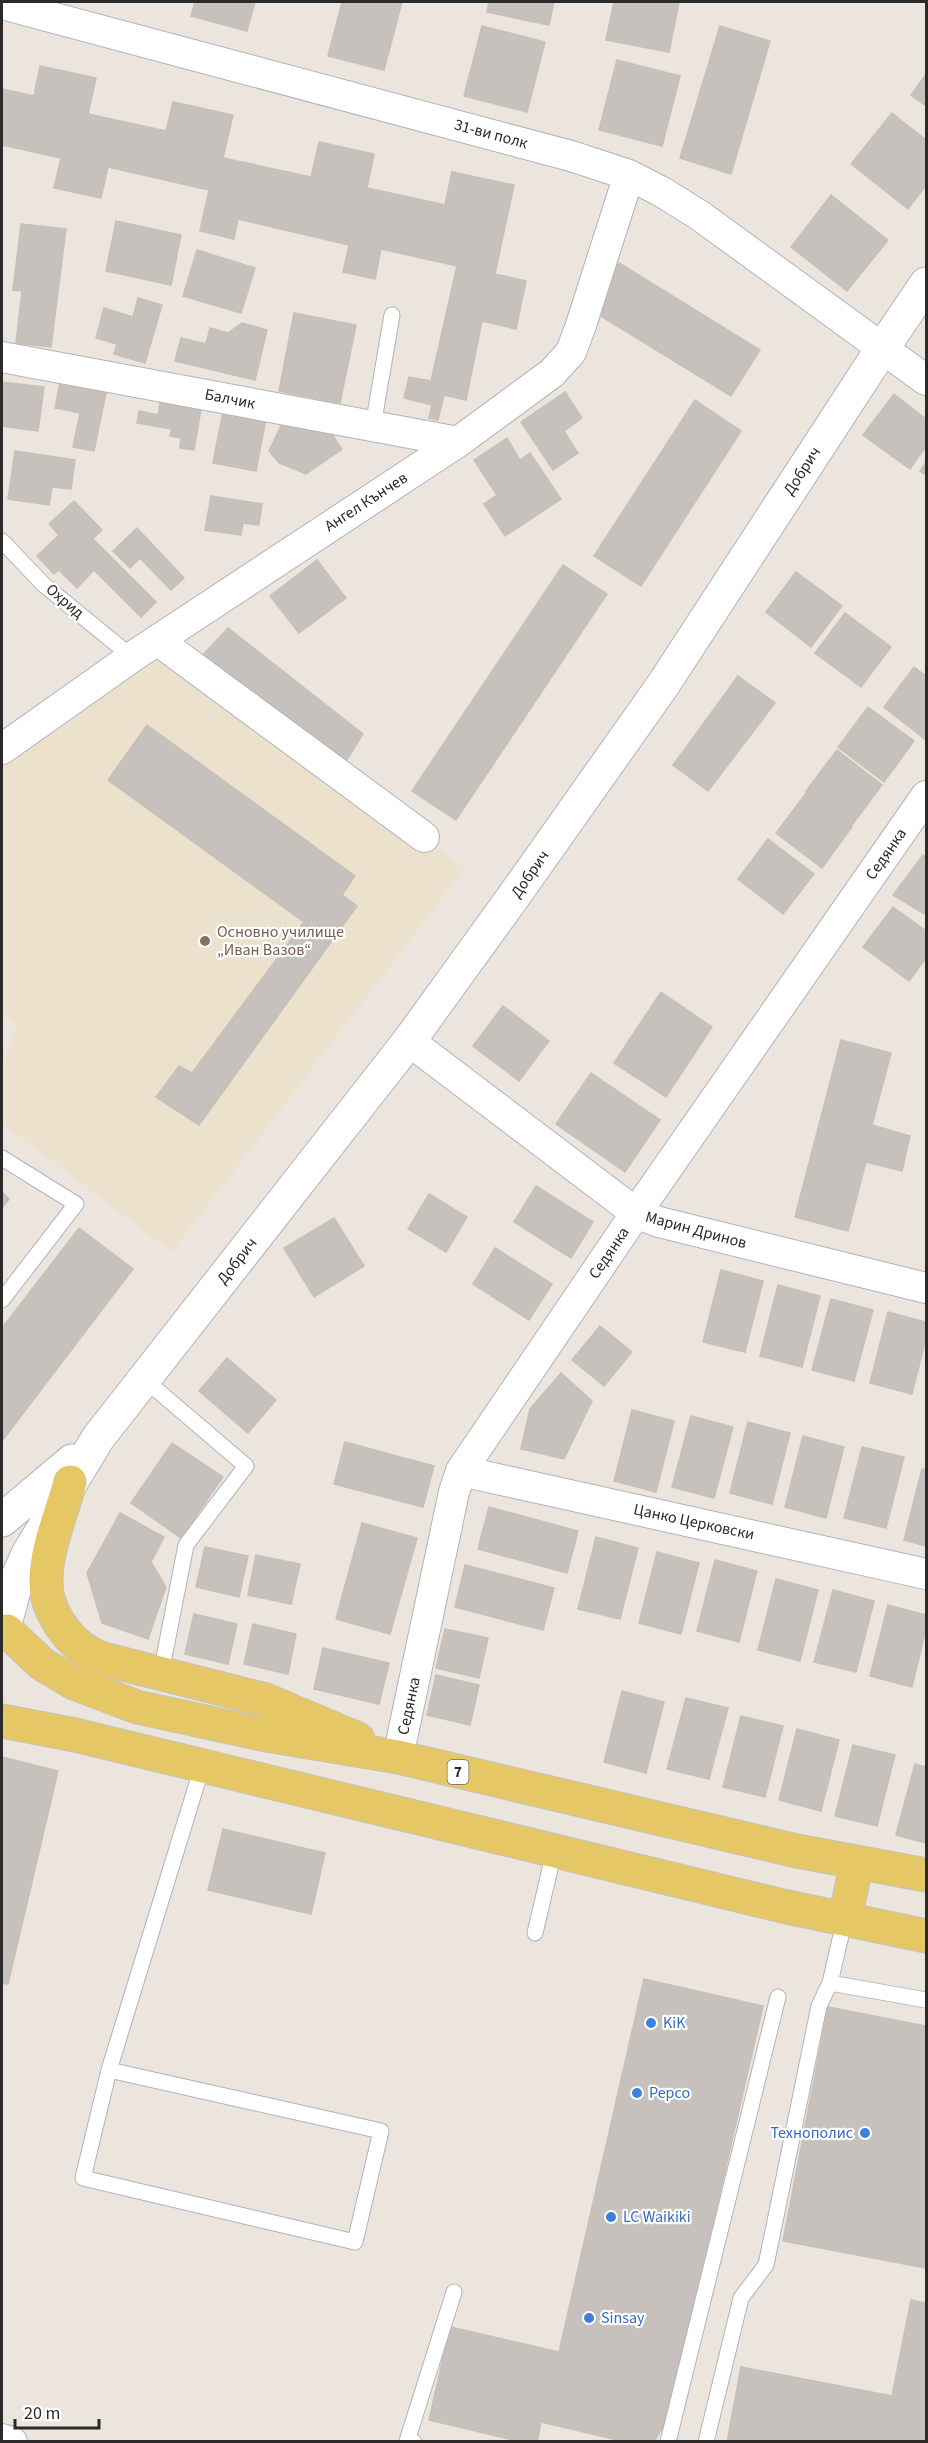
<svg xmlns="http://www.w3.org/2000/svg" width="928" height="2443" font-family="'Source Sans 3',sans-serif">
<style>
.education{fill:#ebe1cd}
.building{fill:#c6c1bc;stroke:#c6c0b6;stroke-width:1.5}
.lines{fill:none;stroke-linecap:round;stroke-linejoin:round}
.service-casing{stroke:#b0b3bc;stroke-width:17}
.minor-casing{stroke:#b0b3bc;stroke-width:32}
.tertiary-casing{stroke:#b0b3bc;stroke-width:35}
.primary-casing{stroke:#c3c3c3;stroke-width:35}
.service{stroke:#fff;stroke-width:15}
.minor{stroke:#fff;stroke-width:30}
.tertiary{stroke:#fff;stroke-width:33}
.primary{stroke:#e6c766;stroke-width:33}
.education-dot{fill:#8d6e63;stroke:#fff;stroke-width:2}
.shop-dot{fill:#3f7fe0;stroke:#fff;stroke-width:2}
.labels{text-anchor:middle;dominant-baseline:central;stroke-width:4.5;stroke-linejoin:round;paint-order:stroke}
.shield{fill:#fff;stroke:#6a6a6a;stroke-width:1.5}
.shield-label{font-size:15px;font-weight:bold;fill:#2a2a2a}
.street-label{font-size:16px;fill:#2a2a2a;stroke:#fff}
.education-label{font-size:16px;fill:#785e54;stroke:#fff;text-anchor:start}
.shop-label{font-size:16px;fill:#366cbe;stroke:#fff;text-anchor:start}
</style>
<rect width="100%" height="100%" fill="#ebe5dd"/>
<!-- education -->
<path class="education" d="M157 640 465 868 172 1252 2 1123V1065L17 1026 2 1014V749Z"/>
<!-- building -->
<path class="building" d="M195 2H255L247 31 191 16Z
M342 2H402L384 70 328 56Z
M489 2H554L549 25 487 12Z
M614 2H679L669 52 606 40Z
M482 26 545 42 527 112 464 96Z
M720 26 770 41 731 174 680 158Z
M617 60 680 76 662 146 599 130Z
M40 66 96 78 88 114 166 131 173 102 233 115 223 158 311 177 319 142 374 154 367 188 445 205 452 172 514 185 495 274 526 281 516 329 482 321 466 400 444 395 438 420 429 418 432 405 404 398 409 377 431 381 457 266 381 249 375 279 343 272 349 245 238 219 234 239 200 231 209 190 108 167 101 198 54 188 61 158 2 145V89L34 96Z
M926 74V106L911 95Z
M892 113 926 140V185L908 209 851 164Z
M831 195 888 240 847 291 791 247Z
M116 221 181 235 171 285 106 271Z
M21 224 66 229 51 347 16 343 22 291 13 290Z
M197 250 255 268 241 313 183 296Z
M619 263 760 350 731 396 591 310Z
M138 298 162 305 145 363 114 354 117 344 96 338 104 308 133 317Z
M294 313 356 325 340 403 279 391Z
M242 323 267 330 255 380 175 361 181 338 206 344 210 328 228 333Z
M2 382 44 387 38 431 2 426Z
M60 383 106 393 94 451 73 447 80 413 55 408Z
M565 392 582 418 564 431 578 453 553 470 521 422Z
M894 394 926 419V446L910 469 863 435Z
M695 400 741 431 641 586 594 556Z
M160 402 201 409 194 450 180 448 181 438 170 436 172 429 137 423 139 411 158 415Z
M223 411 266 419 256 471 213 463Z
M325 424 342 449 306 474 279 463 269 451 281 426Z
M507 438 520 460 530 453 561 499 505 536 484 504 497 495 474 460Z
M15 451 75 460 71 489 52 487 49 505 8 499Z
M926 462V475L920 471Z
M211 496 262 504 259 525 243 523 241 535 205 530Z
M74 501 102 530 54 574 37 556 59 535 49 524Z
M137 528 184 578 171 590 140 558 130 568 113 551Z
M93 539 156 602 141 617 94 570 77 588 60 571Z
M317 560 346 598 299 633 270 596Z
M563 565 607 594 456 820 412 791Z
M796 572 842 606 811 647 766 612Z
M845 613 891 647 861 687 815 653Z
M228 628 363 734 343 766 203 655Z
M914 667 926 676V740L884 707Z
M738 676 775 703 708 791 673 765Z
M868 707 914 741 884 782 838 747Z
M147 725 355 876 342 895 357 906 199 1125 156 1097 179 1066 192 1073 304 922 108 780Z
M837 750 882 785 852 825 806 791Z
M806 793 852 827 822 868 776 833Z
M768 839 814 874 783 914 738 879Z
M923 855 926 857V915L893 895Z
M893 907 926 931V958L909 981 863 947Z
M661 992 712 1027 666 1097 614 1063Z
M503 1006 549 1041 519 1081 473 1046Z
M841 1040 891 1053 872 1125 910 1136 902 1171 866 1162 848 1231 795 1217Z
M591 1073 660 1120 625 1172 556 1124Z
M536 1186 593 1222 571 1258 514 1222Z
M2 1192 9 1199 2 1208Z
M429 1194 467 1217 446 1252 408 1229Z
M334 1218 364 1266 314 1297 284 1248Z
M79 1228 133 1269 2 1441V1328Z
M495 1248 552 1284 529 1320 473 1284Z
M721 1270 763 1281 745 1352 703 1342Z
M778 1285 820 1296 802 1367 760 1356Z
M831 1299 873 1310 854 1381 812 1370Z
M888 1312 926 1322V1338L912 1394 870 1383Z
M600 1326 632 1352 604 1386 572 1360Z
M227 1358 276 1400 248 1433 199 1391Z
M561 1373 592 1401 564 1459 521 1449 530 1409Z
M632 1410 674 1421 656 1492 614 1481Z
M691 1416 733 1427 714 1498 672 1487Z
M748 1422 790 1433 772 1504 730 1493Z
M803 1436 844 1447 826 1518 785 1507Z
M345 1442 434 1466 423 1507 334 1484Z
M172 1443 223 1477 181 1538 131 1503Z
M862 1447 904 1457 886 1528 844 1518Z
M922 1469 926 1470V1546L904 1540Z
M489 1507 578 1531 567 1573 478 1549Z
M120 1513 164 1537 151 1562 166 1587 148 1639 102 1623 87 1573Z
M362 1523 417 1538 390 1634 336 1619Z
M596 1537 638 1548 620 1619 578 1609Z
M205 1547 248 1556 239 1597 196 1587Z
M657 1552 699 1563 681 1634 639 1623Z
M256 1555 300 1564 291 1604 248 1595Z
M715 1560 757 1571 739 1642 697 1631Z
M465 1565 554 1588 543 1630 455 1607Z
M776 1579 818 1590 800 1661 758 1650Z
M833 1590 874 1601 856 1672 814 1662Z
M888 1605 926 1615V1629L912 1687 870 1676Z
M194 1614 237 1624 228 1664 185 1654Z
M253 1624 296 1634 288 1674 244 1664Z
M445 1629 488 1638 479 1678 436 1668Z
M323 1648 389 1663 379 1704 314 1689Z
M436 1675 479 1685 470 1725 427 1715Z
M622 1691 664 1702 646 1773 604 1762Z
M686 1698 728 1708 709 1779 667 1769Z
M741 1716 783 1726 765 1797 723 1787Z
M797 1729 839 1740 821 1811 779 1800Z
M853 1745 895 1755 877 1826 835 1816Z
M2 1757 58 1771 43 1835 2 1825Z
M915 1764 926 1767V1843L896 1835Z
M2 1825 43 1835 8 1984 2 1983Z
M223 1829 325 1853 311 1914 208 1890Z
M644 1979 763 2006 668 2418 654 2442H626L541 2422 537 2442H522L429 2420 450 2327 559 2352Z
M828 2007 926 2026V2268L783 2241Z
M911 2300 926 2303V2442H727L741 2367 892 2396Z"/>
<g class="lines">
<defs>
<path id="service" d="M373 426 392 315
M2 541 44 585 132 657
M2 1158 76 1204 2 1300
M144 1379 246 1466 186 1545 161 1673
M535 1933 554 1852
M830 1983 926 2000
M109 2070 83 2178 355 2242 381 2131 109 2070 202 1767
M414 2442 407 2441 454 2292
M668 2442 778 1997
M706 2442 741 2298 766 2265 819 2006 830 1983 845 1918"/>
<path id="minor" d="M2 4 571 156 629 175 662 192 699 215 926 380
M2 357 458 442
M157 640 424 837
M2 749 132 657 458 442 552 373 571 352 581 325 629 175
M409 1041 636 1213 659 1222 926 1288
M461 1471 926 1574
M398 1757 454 1492 461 1471 636 1213 926 796
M2 2439 12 2442"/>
<path id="tertiary" d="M2 1520 72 1461
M6 1620 18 1576 28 1554 98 1438 409 1041 511 900 663 685 882 349 926 284"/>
<path id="primary" d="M70 1482C62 1513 46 1548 46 1581 45 1608 66 1640 90 1653 96 1657 104 1659 111 1661L266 1700 358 1739
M7 1631 42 1664 74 1683 137 1707 266 1735 398 1757 797 1851 926 1875
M2 1721 75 1735 787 1907 926 1936
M845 1918 857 1862"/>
</defs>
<!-- service casing -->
<use href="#service" class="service-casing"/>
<!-- minor casing -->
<use href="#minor" class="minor-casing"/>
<!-- tertiary casing -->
<use href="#tertiary" class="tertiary-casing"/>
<!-- primary casing -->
<use href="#primary" class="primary-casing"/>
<!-- service -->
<use href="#service" class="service"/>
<!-- minor -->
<use href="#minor" class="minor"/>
<!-- tertiary -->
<use href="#tertiary" class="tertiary"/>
<!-- primary -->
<use href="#primary" class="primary"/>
</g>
<!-- markers -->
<circle class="education-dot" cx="205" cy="941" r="6"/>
<g class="shop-dot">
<circle cx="651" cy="2023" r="6"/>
<circle cx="637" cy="2093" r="6"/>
<circle cx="865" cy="2133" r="6"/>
<circle cx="611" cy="2217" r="6"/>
<circle cx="589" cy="2318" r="6"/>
</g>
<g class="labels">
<!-- shield labels -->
<rect class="shield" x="447.5" y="1760" width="21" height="24" rx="4.5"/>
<g class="shield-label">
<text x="458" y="1772">7</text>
</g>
<!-- street labels -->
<g class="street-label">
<text transform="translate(491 134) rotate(15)">31-ви полк</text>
<text transform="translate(230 399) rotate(11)">Балчик</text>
<text transform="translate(802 471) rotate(-57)">Добрич</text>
<text transform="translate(366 502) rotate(-33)">Ангел Кънчев</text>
<text transform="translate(65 601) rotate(40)">Охрид</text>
<text transform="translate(886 854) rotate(-55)">Седянка</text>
<text transform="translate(530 874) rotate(-55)">Добрич</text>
<text transform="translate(696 1230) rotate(15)">Марин Дринов</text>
<text transform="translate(609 1253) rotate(-56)">Седянка</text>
<text transform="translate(237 1261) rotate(-52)">Добрич</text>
<text transform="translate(694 1522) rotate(12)">Цанко Церковски</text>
<text transform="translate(409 1706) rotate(-78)">Седянка</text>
</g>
<!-- education labels -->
<g class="education-label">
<text x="217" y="932">Основно училище<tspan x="217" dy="18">„Иван Вазов“</tspan></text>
</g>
<!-- shop labels -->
<g class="shop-label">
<text x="663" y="2023">KiK</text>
<text x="649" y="2093">Pepco</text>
<text x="853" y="2133" text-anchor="end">Технополис</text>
<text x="623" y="2217">LC Waikiki</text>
<text x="601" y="2318">Sinsay</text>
</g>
</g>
<!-- border -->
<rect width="928" height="2443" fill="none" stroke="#2a2a2a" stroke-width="6"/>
<!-- scale -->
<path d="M15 2419v9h84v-9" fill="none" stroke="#2a2a2a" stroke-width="3"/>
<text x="24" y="2419" font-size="18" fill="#2a2a2a" stroke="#ffffff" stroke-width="4.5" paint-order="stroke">20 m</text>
</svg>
